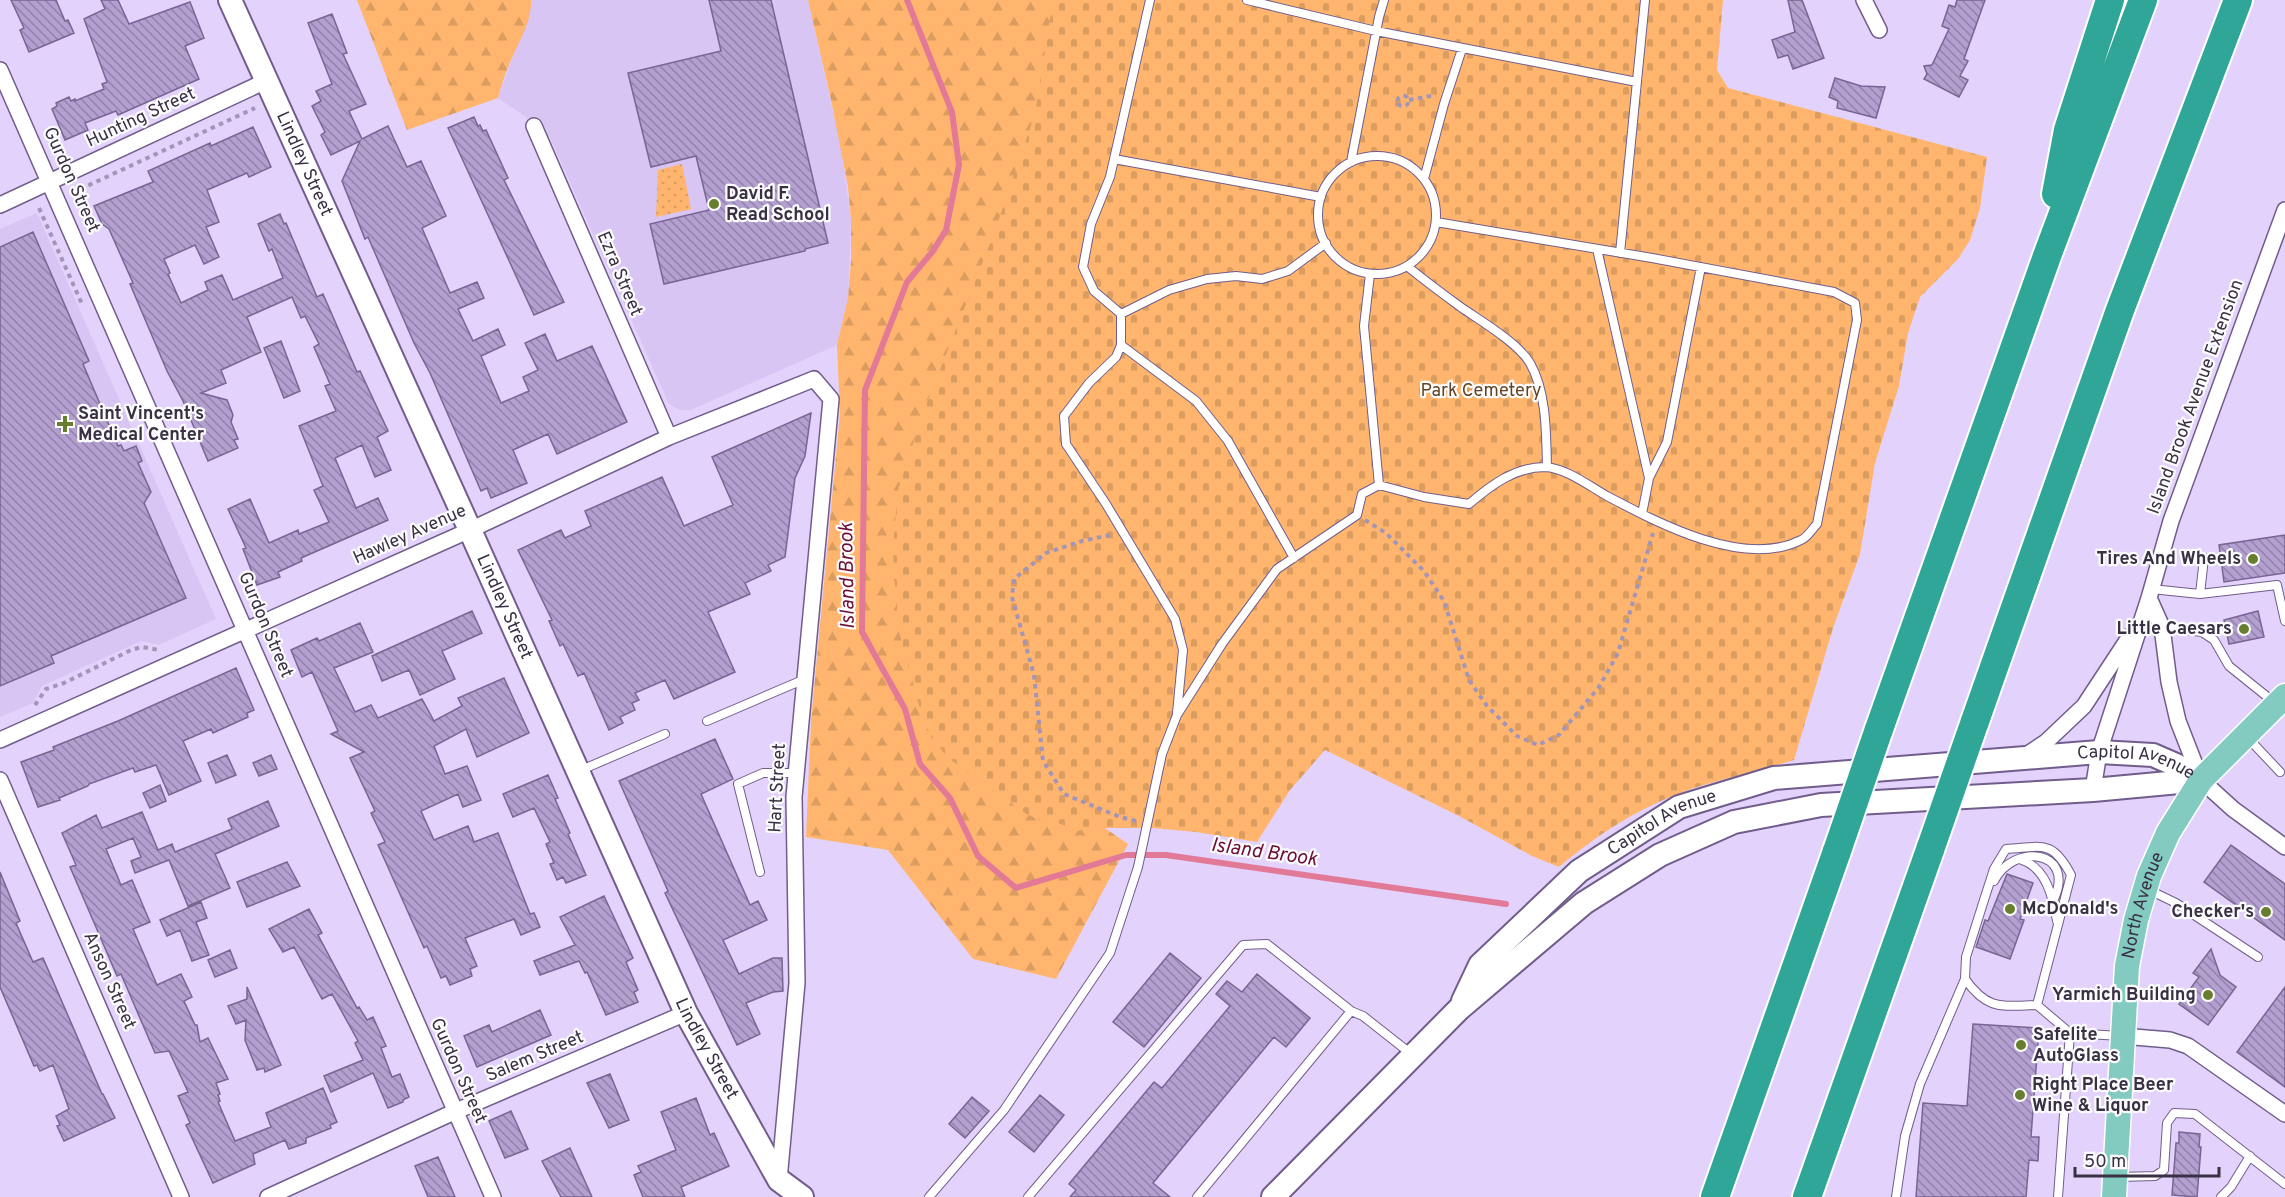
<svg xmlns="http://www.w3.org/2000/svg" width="2285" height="1197" font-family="Overpass,sans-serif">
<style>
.built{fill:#d8c5f3}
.green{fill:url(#green-dots)}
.forest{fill:url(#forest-firs)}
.cemetery{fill:url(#cemetery-stones)}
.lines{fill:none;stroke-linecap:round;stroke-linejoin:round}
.stream{stroke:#e27996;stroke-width:6}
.building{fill:url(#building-back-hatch);stroke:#796593;stroke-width:1.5}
.lane-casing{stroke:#715d8b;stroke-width:10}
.street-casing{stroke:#715d8b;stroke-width:18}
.secondary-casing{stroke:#715d8b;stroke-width:26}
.primary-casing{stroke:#fff;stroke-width:27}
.highway-casing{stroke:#fff;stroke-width:32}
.path{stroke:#a395b7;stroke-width:4;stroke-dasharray:4.5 4.5;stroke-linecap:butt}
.lane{stroke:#fff;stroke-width:8}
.street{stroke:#fff;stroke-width:15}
.secondary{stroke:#fff;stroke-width:22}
.primary{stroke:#83cac1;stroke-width:24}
.highway{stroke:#30a698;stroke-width:28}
.highway-bridge-casing{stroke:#fff;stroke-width:32;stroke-linecap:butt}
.highway-bridge{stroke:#30a698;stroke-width:28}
.poi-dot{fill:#677e2f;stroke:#fcfcfc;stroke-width:2}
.labels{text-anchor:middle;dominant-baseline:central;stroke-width:4.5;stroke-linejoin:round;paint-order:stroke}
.street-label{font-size:18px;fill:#393044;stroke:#fcfcfc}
.poi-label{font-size:18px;font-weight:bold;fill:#393044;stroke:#fcfcfc;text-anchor:start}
.park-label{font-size:18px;fill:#644322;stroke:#fcfcfc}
.water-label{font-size:20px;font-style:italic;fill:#6d0d34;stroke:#fcfcfc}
</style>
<defs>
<pattern id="green-dots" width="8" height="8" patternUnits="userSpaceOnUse" patternTransform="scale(1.5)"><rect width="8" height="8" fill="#ffb56d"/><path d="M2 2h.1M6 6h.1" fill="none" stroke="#db9c60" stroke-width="1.8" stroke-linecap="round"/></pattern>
<pattern id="forest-firs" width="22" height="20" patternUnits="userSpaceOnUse" patternTransform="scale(1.5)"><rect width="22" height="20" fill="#ffb56d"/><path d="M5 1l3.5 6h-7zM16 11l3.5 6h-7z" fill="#db9c60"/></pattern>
<pattern id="cemetery-stones" width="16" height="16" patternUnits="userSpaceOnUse" patternTransform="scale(1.5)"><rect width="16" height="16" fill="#ffb56d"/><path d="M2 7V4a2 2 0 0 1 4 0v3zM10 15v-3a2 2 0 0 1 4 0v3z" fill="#db9c60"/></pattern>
<pattern id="building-back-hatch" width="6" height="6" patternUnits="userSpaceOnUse" patternTransform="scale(1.5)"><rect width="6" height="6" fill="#b39fd0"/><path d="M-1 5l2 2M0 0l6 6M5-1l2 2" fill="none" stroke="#9382aa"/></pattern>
</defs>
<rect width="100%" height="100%" fill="#e3d2fc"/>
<!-- built -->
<path class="built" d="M531 0H808L841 148 851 220 848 298 837 345 691 410H679L669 404 551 140 539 126 498 98 531 6Z
M37 213 216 619 159 645 141 641 42 686 33 703 0 717V229Z"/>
<!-- green -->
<path class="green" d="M682 164 691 209 656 217 658 170Z"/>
<!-- forest -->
<path class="forest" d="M357 0H531C532 21 520 39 512 58 506 71 502 84 498 98L407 130Z
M808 0H1083L1027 774 1128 844 1056 979 973 959 888 850 806 837 811 721 840 414 837 345 848 298 851 260V220L848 187 831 100Z"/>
<!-- cemetery -->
<path class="cemetery" d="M1053 0H1723L1717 70 1728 88 1987 157 1980 208 1970 240 1958 259 1920 297 1908 333 1899 386 1875 463 1860 554 1833 628 1794 760C1762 770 1729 777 1697 787 1645 804 1600 832 1559 867L1532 856 1459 816 1325 750 1290 790 1257 842 1196 832 1153 828H1094L1076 831 1061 824 1039 820 1025 813 948 758 932 738 922 716 897 624 893 548 898 490 924 410 993 236 1035 114Z"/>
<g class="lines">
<!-- stream -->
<path class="stream" d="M907 0 952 112 959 165 946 230 933 251 907 282 865 390 862 632 905 709 920 764 950 798 978 856 1016 888 1126 855H1166L1506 904"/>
</g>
<!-- building -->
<path class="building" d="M11 0H56L65 21 68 20 74 33 29 52 20 30 24 28Z
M101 0H118L129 24 190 2 204 38 185 46 199 79 118 115 116 111 85 123 88 130 65 140 52 109 57 106 56 103 69 97 71 101 75 99V101L104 89 102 84 107 82 84 19 105 9Z
M709 0H771L828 243 805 249V251L664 284 650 224 709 210 696 156 651 167 628 73 721 51Z
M1788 0H1802L1824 58 1793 69 1788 55 1778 58 1772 40 1795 32Z
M1957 0H1985L1964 59 1968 61 1960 76 1968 80 1959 97 1924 79 1927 74 1924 66 1932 65 1949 29 1942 26 1949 5 1955 7Z
M332 14 347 53 343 54 366 104 349 111 362 139 388 126 407 167 421 161 446 216 422 228 450 293 477 282 484 298 458 309 473 341 498 329 505 345 481 356 501 403 529 391 523 377 538 370 525 343 545 334 557 361 592 346 627 422 557 454 548 434 513 450 527 483 491 498 487 488 481 491 430 373 414 343 368 237 365 239 342 181 360 141 331 155 321 135 325 132 312 106 321 101 316 91 332 84 308 23Z
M1835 78 1861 86 1885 87 1876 118 1837 108 1838 101 1829 97Z
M474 117 478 126 480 125 483 131 486 130 508 178 504 180 564 302 534 315 448 128Z
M253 127 271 167 249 177 247 173 207 190 219 222 206 227 219 257 204 264 195 245 164 259 170 273 168 274 181 303 208 290 205 282 222 275 233 300 283 278 272 249 269 251 258 224 280 214 284 224 286 223 317 297 323 294 357 372 360 371 388 431 377 437 391 470 375 477 362 445 335 458 356 508 378 498 388 520 301 558 302 561 278 572 280 577 257 585 243 549 246 548 228 509 250 499 269 543 298 530 299 534 329 522 314 490 323 486 299 426 336 411 325 386 330 384 314 347 319 344 305 316 301 318 292 297 247 317 261 352 221 370 226 383 201 393 227 400 233 415 231 422 238 439 234 440 238 448 208 461 183 401 167 371 130 284 133 283 109 229 102 224 94 206 153 182 148 171 210 143 211 146Z
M33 232 89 361 83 364 118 446 121 445 124 451 136 446 142 461 138 463 151 492 144 503 186 598 51 656 54 663 0 686V247Z
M281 341 300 391 284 398 264 348Z
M811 413 805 456 795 478 785 557 768 565 771 571 745 583 750 594 708 612 735 672 674 699 665 680 635 693 639 700 632 703 635 710 620 717 623 723 609 730 584 673 578 676 563 644 560 646 549 621 552 620 518 550 561 530 565 538 591 526 585 511 662 477 684 526 733 505 712 457Z
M2285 535V573L2224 582 2219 545Z
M472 611 482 633 442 651 455 679 420 695 409 670 382 681 372 656Z
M2258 611 2264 637 2229 644 2224 620Z
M360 623 373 652 334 668 355 712 371 705 378 718 422 699 434 721 462 706 458 698 504 678 529 733 477 757 466 729 434 746 445 774 467 766 481 800 463 807 458 794 421 811 434 840 468 826 474 842 498 833 530 914 534 913 540 927 521 935 514 919 465 938 477 966 470 969 472 976 450 985 446 976 441 978 427 946 424 948 378 845 385 842 371 813 375 811 350 758 364 752 331 734 338 731 312 672 302 677 291 650 317 638 319 641Z
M236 668 254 710 247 713 248 717 213 733 211 729 183 741 201 781 169 795 156 765 135 772 133 768 89 784 88 786 59 798 60 800 38 807 21 762 54 750 53 747 118 721Z
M715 739 733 779 701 794 750 905 758 901 767 920 723 940 739 974 773 958H782L783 991 773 992 746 1003 760 1034 737 1045 665 893 668 891 619 781Z
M227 755 236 775 216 783 208 763Z
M271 755 277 769 259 776 253 763Z
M548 775 558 798 555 799 570 833 568 834 586 875 566 883 563 877 557 880 550 864 554 863 546 844 550 842 534 808 513 817 503 794Z
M160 785 166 801 150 808 143 793Z
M268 801 279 826 215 854 230 888 188 906 169 860 135 873 131 861 141 857 133 838 106 849 121 885 132 880 150 922 133 929 157 985 181 974 192 997 184 1001 195 1025H197L200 1042 208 1038 228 1079 216 1083 220 1094 218 1095 220 1101 218 1102 235 1141 271 1127 266 1113 323 1088 337 1122 330 1125 331 1128 306 1138V1143L289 1149 285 1140 253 1154 255 1164 213 1183 186 1125 190 1123 178 1096 188 1092 169 1051 155 1053 121 974 117 976 70 867 76 865 62 833 96 815 102 828 142 812 158 850 172 844 175 852 232 829 228 819Z
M2231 845 2285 884V940L2204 882Z
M287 862 300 886 247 907 237 882Z
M0 872 20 921 16 923 33 962 43 958 102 1094H103L115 1118 64 1141 57 1126 60 1125 56 1116 69 1109 53 1065 40 1071 37 1065 34 1066 0 987Z
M2007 874 2033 883 2020 919 2024 920 2010 959 1976 947 1985 920 1988 921Z
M604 896 633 958 626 962 638 990 634 992 638 1002 606 1015 587 972 585 973 579 961 540 975 534 961 575 945 560 917Z
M201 902 207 918 196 922 209 955 192 961 180 930 167 936 160 920Z
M309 909 322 933 318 935 357 1008 359 1007 367 1020 373 1017 386 1046 381 1048 392 1077 400 1074 409 1097 403 1100V1102L388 1108 373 1073 331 1092 324 1076 363 1060 355 1043 358 1041 332 994 322 999 294 947 283 952 269 929Z
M2211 949 2220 975 2236 987 2208 1025 2179 1004 2199 977 2193 973Z
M230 950 237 968 215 977 208 960Z
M1170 953 1201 978 1144 1047 1113 1022Z
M1257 974 1310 1018 1286 1047 1274 1037 1153 1183 1170 1197H1070L1076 1190 1069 1184 1154 1082 1162 1088 1230 1006 1216 994 1227 981 1242 992Z
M247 987 281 1065 265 1072 264 1068 257 1070 245 1040 246 1020 236 1024 228 1006 247 999Z
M2285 987V1087L2237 1052Z
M540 1010 551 1035 477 1067 464 1036 489 1025 492 1032Z
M1973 1024 2039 1028 2031 1137H2039L2038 1161 2029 1160 2026 1197H1916L1923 1103 1967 1106Z
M610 1074 629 1120 609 1128 587 1083Z
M1040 1095 1064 1115 1034 1152 1009 1132Z
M972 1097 989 1111 965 1138 949 1124Z
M696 1098 710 1135 714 1133 729 1166 681 1187 685 1197H643L634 1175 641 1172 638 1166 676 1150 661 1112Z
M511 1111 528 1149 505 1158 489 1121Z
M2179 1132 2200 1134 2199 1147H2201L2197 1197 2172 1195 2176 1143H2179Z
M570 1148 592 1197H561L542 1161Z
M438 1157 455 1197H428L415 1166Z"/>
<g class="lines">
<defs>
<path id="lane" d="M1150 0 1110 177 1091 224 1083 267 1094 291 1121 314V345L1116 357 1089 383 1064 416 1066 444 1106 504 1175 619 1183 650 1177 713
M1247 0 1376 31 1637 82
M1318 215a59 59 0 1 1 118 0a59 59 0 1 1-118 0Z
M1114 159 1321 197
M1351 162 1379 17 1384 0
M1424 179 1444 104 1462 49
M1597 249 1649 478 1642 514
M1620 253 1645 0
M1407 266C1425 281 1443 294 1462 308 1481 321 1518 343 1530 363 1547 393 1546 434 1547 467
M1370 274 1364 326 1379 485
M1121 314 1169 290 1207 279 1236 276 1262 279 1288 271 1326 243
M1121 345 1196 401 1228 441 1294 558
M1649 478 1667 442 1701 267
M2151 589 2200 594 2277 585 2285 621
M2200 594 2204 558
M2162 627 2202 632 2214 640 2229 666 2275 703
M707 721 805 679
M2248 738 2280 772
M579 771 665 734
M2022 860C2046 868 2053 897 2057 921
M760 872 738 784 763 773H797
M1994 881C2014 842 2076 850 2054 899
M2149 890 2176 903 2258 957
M1965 979C1988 1011 2001 1006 2037 1005L2070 1033 2121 1036
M1351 1011 1363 1016 1410 1053
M2119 1177 2155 1176 2164 1170 2167 1123 2174 1113 2195 1114 2285 1184
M929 1197 1004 1110 1110 953 1138 867 1162 754 1177 715 1222 644 1277 569 1357 515 1362 494 1379 485 1424 497 1469 504C1491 485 1515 467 1545 467 1566 468 1589 486 1607 496 1658 523 1744 569 1801 540 1807 538 1812 529 1817 524L1857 320 1855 303 1834 292 1652 258 1436 222
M1028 1197 1243 945 1267 944 1351 1011 1197 1197
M1896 1197 1905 1136 1920 1084 1965 979 1966 957 1984 900 1994 869 2006 849C2042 847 2052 839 2071 875L2037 1005
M2058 1197 2070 1033
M2221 1197 2231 1187 2250 1156"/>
<path id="street" d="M1864 0 1879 30
M0 70 493 1197
M534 126 669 437
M0 205 266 81
M2149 598 2162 627 2169 682 2178 721 2201 780 2233 809 2285 847
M0 740 470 530 669 437 814 379 831 399 794 797 797 983 779 1180
M2025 756 2046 742 2084 706 2130 636
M0 780 181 1197
M2093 790 2099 752 2149 598 2171 521 2285 210
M2122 1036 2170 1040 2188 1046 2285 1114
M268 1197 454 1112 686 1013"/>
<g id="secondary">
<path id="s1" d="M230 0 470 530 686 1013 779 1180 802 1197"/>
<path id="s2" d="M1463 1001 1480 965 1579 871 1679 807 1774 778 2099 752 2153 755 2176 765 2201 780"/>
<path d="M1273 1197 1459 1009 1584 903 1660 855 1734 822 1821 805 2093 790 2201 780"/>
</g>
<g id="primary">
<path id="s3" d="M2114 1197 2127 966 2136 920 2149 876 2168 833 2201 780 2285 696"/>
</g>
<path id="highway" d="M2056 194 2068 130 2110 0
M1974 724 2120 310 2238 0
M1878 732 2047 256 2143 0
M1715 1197 1837 851
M1807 1197 1931 847"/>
</defs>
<!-- lane casing -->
<use href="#lane" class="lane-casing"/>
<!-- street casing -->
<use href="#street" class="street-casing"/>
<!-- secondary casing -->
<use href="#secondary" class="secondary-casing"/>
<!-- primary casing -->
<use href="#primary" class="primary-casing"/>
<!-- highway casing -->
<use href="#highway" class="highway-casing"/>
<!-- path -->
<path class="path" d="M1397.5 101a5.5 5.5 0 1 1 11 0a5.5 5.5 0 1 1-11 0Z
M1409 100 1436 95
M72 193 255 108
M39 208 82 304
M1365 520 1386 533 1424 571 1444 601 1469 680 1487 706 1517 736 1538 745 1559 735 1599 687 1618 653 1653 533
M1110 535 1082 541 1046 553 1014 579 1012 597 1034 675 1043 761 1064 794 1120 817 1136 821
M35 705 46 689 64 683 131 650 142 647 159 650"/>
<!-- lane -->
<use href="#lane" class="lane"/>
<!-- street -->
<use href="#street" class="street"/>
<!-- secondary -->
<use href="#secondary" class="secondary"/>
<!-- primary -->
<use href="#primary" class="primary"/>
<!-- highway -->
<use href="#highway" class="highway"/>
<defs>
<path id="highway-bridge" d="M1931 847 1974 724
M1837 851 1878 732"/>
</defs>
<!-- highway-bridge casing -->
<use href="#highway-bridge" class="highway-bridge-casing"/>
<!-- highway-bridge -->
<use href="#highway-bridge" class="highway-bridge"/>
</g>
<!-- markers -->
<g class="poi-dot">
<circle cx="714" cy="204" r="6"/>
<path d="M62 415h6v6h6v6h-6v6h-6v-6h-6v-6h6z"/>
<circle cx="2253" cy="559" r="6"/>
<circle cx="2244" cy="629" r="6"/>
<circle cx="2010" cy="909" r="6"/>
<circle cx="2266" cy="912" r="6"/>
<circle cx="2208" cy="995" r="6"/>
<circle cx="2021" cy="1045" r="6"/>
<circle cx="2020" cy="1095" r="6"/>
</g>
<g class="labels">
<!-- street labels -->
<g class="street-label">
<text transform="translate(141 118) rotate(-25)">Hunting Street</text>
<text stroke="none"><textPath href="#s1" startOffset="180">Lindley Street</textPath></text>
<text transform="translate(71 180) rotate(66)">Gurdon Street</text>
<text transform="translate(619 274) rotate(67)">Ezra Street</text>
<text transform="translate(2196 397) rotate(-70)">Island Brook Avenue Extension</text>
<text transform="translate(410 535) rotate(-24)">Hawley Avenue</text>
<text stroke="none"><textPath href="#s1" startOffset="666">Lindley Street</textPath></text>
<text transform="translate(265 625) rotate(67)">Gurdon Street</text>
<text stroke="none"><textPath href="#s2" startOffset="759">Capitol Avenue</textPath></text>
<text transform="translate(778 788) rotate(-87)">Hart Street</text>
<text stroke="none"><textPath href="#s2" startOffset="273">Capitol Avenue</textPath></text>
<text stroke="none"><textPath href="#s3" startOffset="294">North Avenue</textPath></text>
<text transform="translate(109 981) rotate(66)">Anson Street</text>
<text stroke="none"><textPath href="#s1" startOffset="1152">Lindley Street</textPath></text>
<text transform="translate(535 1057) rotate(-23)">Salem Street</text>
<text transform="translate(458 1071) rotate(66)">Gurdon Street</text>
</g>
<!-- poi labels -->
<g class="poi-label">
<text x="726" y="194">David F.<tspan x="726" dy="21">Read School</tspan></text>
<text x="78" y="414">Saint Vincent's<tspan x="78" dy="21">Medical Center</tspan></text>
<text x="2241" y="559" text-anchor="end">Tires And Wheels</text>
<text x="2232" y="629" text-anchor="end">Little Caesars</text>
<text x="2022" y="909">McDonald's</text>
<text x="2254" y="912" text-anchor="end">Checker's</text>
<text x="2196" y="995" text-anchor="end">Yarmich Building</text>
<text x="2033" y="1035">Safelite<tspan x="2033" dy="21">AutoGlass</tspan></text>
<text x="2032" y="1085">Right Place Beer<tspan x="2032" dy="21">Wine &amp; Liquor</tspan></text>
</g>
<!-- park labels -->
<g class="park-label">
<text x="1481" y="391">Park Cemetery</text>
</g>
<!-- water labels -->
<g class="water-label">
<text transform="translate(848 576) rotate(-91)">Island Brook</text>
<text transform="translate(1264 853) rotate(8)">Island Brook</text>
</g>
</g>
<!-- scale -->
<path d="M2075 1167v9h144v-9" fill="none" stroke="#393044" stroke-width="3"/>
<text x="2084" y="1167" font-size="18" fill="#393044" stroke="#fcfcfc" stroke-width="4.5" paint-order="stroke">50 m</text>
</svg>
